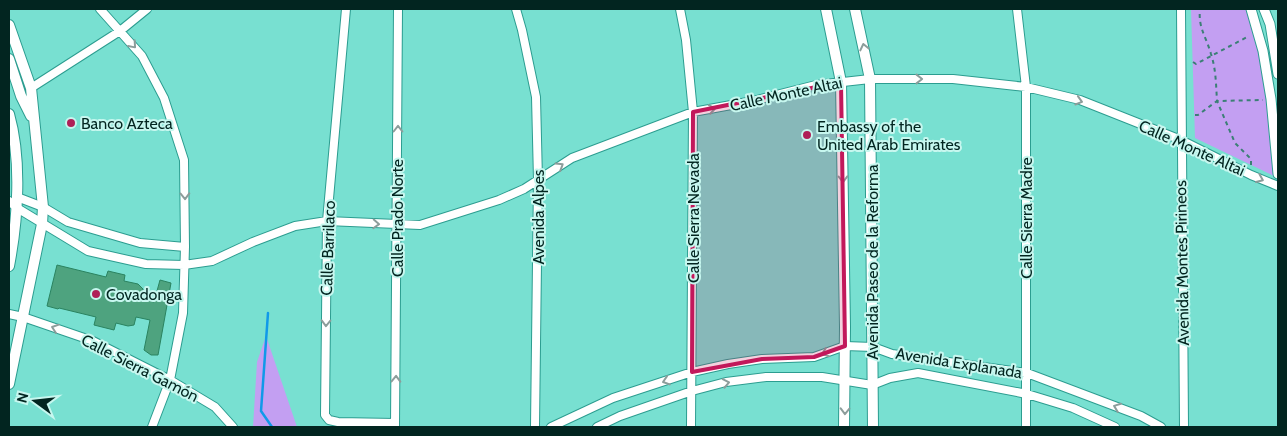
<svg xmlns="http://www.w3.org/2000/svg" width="1287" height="436" font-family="Cabin,sans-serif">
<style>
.green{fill:#c39ff2}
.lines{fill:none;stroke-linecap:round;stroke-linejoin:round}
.stream{stroke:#1099e9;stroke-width:2.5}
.building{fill:#4ea37f;stroke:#2a8360}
.minor-casing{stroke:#2c9d90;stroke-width:10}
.tertiary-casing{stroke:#2c9d90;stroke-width:11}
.secondary-casing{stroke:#2c9d90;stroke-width:12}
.path{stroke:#3b7f75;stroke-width:2;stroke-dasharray:4 4;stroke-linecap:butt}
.minor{stroke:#fff;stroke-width:8}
.tertiary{stroke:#fff;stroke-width:9}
.secondary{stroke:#fff;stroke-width:10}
.oneway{stroke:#8d9d9b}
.marked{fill:#c2185b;fill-opacity:0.2;stroke:#c2185b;stroke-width:4;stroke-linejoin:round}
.poi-dot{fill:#af2058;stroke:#c7f7ef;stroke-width:2}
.labels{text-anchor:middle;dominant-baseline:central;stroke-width:4;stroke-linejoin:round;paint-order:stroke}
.street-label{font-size:16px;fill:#022520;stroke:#c7f7ef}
.poi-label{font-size:16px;fill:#022520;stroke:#c7f7ef;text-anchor:start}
</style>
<rect width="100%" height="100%" fill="#78e0d1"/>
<!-- green -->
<path class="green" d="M1191 9H1246L1263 51 1278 178 1195 138Z
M266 336 297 427H253L257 362Z"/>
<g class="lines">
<!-- stream -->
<path class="stream" d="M268 313 261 411 272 427"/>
</g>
<!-- building -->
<path class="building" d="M57 265 106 277 108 271 125 275 124 281 138 284 143 289 141 299 154 302 160 280 171 283 158 355H151L144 350 150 320 136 317 134 325 128 326 116 323 114 330 94 325 96 317 59 308 58 309 47 306Z"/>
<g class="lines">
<defs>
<path id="minor" d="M100 9 142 56 164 98 184 160 185 247 183 313 170 380 152 427
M346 9 327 221 325 415 329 420 338 422 395 423
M516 9 522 30 536 97 538 180 535 427
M680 9 686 40 693 112 691 427
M1017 9 1026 87V427
M1181 9 1184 427
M31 88 120 31 147 9
M17 197 43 207 68 222 140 243 185 247
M9 201 17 208 88 251 146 264 184 265 212 261 253 242 295 226 327 221 420 225 499 200 524 189 572 158 693 112 753 101 816 85 870 79H953L1026 87 1080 100 1181 140 1251 175 1278 186
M9 314 23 317 93 341 170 380 215 407 233 427
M395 427 398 9
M551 427 613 398 692 372 728 364 762 359 814 357 845 346 873 347 892 354 1027 373 1141 416 1161 427
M597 427 620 416 692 391 726 382 766 377H822L872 385 890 378 918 373 1027 394 1073 408 1115 427"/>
<path id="tertiary" d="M1251 9 1263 51 1271 99 1278 174
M1264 9 1270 24 1278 74"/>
<path id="secondary" d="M826 9 841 82 845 327 844 427
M855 9 870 79 873 427
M9 25 31 88 43 207 42 224 9 384
M9 59 21 96 31 116
M9 114C22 160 18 219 9 266"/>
</defs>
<!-- minor casing -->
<use href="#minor" class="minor-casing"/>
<!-- tertiary casing -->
<use href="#tertiary" class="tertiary-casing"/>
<!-- secondary casing -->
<use href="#secondary" class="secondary-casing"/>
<!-- path -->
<path class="path" d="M1193 62 1196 64 1249 36
M1195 115H1198L1217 101C1216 85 1216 69 1211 54 1206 36 1198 28 1200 9
M1251 165V159L1235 143 1217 101 1263 100"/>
<!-- minor -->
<use href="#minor" class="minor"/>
<!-- tertiary -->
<use href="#tertiary" class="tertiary"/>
<!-- secondary -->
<use href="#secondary" class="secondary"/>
</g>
<!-- one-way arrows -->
<defs><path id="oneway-chevron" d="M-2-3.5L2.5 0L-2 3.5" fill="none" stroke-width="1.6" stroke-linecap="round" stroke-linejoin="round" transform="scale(1.25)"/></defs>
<g class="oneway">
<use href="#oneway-chevron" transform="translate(133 45) rotate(49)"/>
<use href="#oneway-chevron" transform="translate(864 47) rotate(-103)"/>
<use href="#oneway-chevron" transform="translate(919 79)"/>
<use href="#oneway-chevron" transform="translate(1079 101) rotate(17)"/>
<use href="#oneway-chevron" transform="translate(712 109) rotate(-10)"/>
<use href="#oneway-chevron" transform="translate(398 129) rotate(-90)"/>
<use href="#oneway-chevron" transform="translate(560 166) rotate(-32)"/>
<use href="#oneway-chevron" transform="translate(843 179) rotate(89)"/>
<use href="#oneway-chevron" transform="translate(1260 179) rotate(23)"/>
<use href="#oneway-chevron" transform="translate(185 196) rotate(89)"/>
<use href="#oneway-chevron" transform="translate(376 224) rotate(3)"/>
<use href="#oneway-chevron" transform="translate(326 323) rotate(91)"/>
<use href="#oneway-chevron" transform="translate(55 328) rotate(-161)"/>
<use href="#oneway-chevron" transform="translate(825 353) rotate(159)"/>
<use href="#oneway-chevron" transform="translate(396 379) rotate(-89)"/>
<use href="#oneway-chevron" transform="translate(666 381) rotate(162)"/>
<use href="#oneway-chevron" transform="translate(726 383) rotate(-11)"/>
<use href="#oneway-chevron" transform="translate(1117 407) rotate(-159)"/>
<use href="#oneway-chevron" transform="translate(845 411) rotate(91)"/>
</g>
<!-- marked area -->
<path class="marked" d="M841 82 845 346 814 357 762 359 692 372 693 112Z"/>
<!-- markers -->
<g class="poi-dot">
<circle cx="71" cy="123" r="5"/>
<circle cx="807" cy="135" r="5"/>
<circle cx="96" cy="294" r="5"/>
</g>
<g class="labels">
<!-- street labels -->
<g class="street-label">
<text transform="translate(786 94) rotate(-12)">Calle Monte Altai</text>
<text transform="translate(1192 148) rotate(24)">Calle Monte Altai</text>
<text transform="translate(538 217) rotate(-90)">Avenida Alpes</text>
<text transform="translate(397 218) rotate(-90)">Calle Prado Norte</text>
<text transform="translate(693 218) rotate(-90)">Calle Sierra Nevada</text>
<text transform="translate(1026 218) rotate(-90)">Calle Sierra Madre</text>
<text transform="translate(328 248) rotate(-88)">Calle Barrilaco</text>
<text transform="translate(872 262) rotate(-90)">Avenida Paseo de la Reforma</text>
<text transform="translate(1182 263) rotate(-91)">Avenida Montes Pirineos</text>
<text transform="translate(959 363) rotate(9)">Avenida Explanada</text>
<text transform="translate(140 368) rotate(27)">Calle Sierra Gamón</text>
</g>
<!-- poi labels -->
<g class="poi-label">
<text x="81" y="123">Banco Azteca</text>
<text x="817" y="126">Embassy of the<tspan x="817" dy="18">United Arab Emirates</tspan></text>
<text x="106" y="294">Covadonga</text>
</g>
</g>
<!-- border -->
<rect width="1287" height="436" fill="none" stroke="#022520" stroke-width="20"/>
<!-- north arrow -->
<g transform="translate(35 401) rotate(285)" stroke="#c7f7ef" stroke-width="4" paint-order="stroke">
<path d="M0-4L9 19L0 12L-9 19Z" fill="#022520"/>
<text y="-8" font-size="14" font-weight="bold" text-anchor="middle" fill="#022520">N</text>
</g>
</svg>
